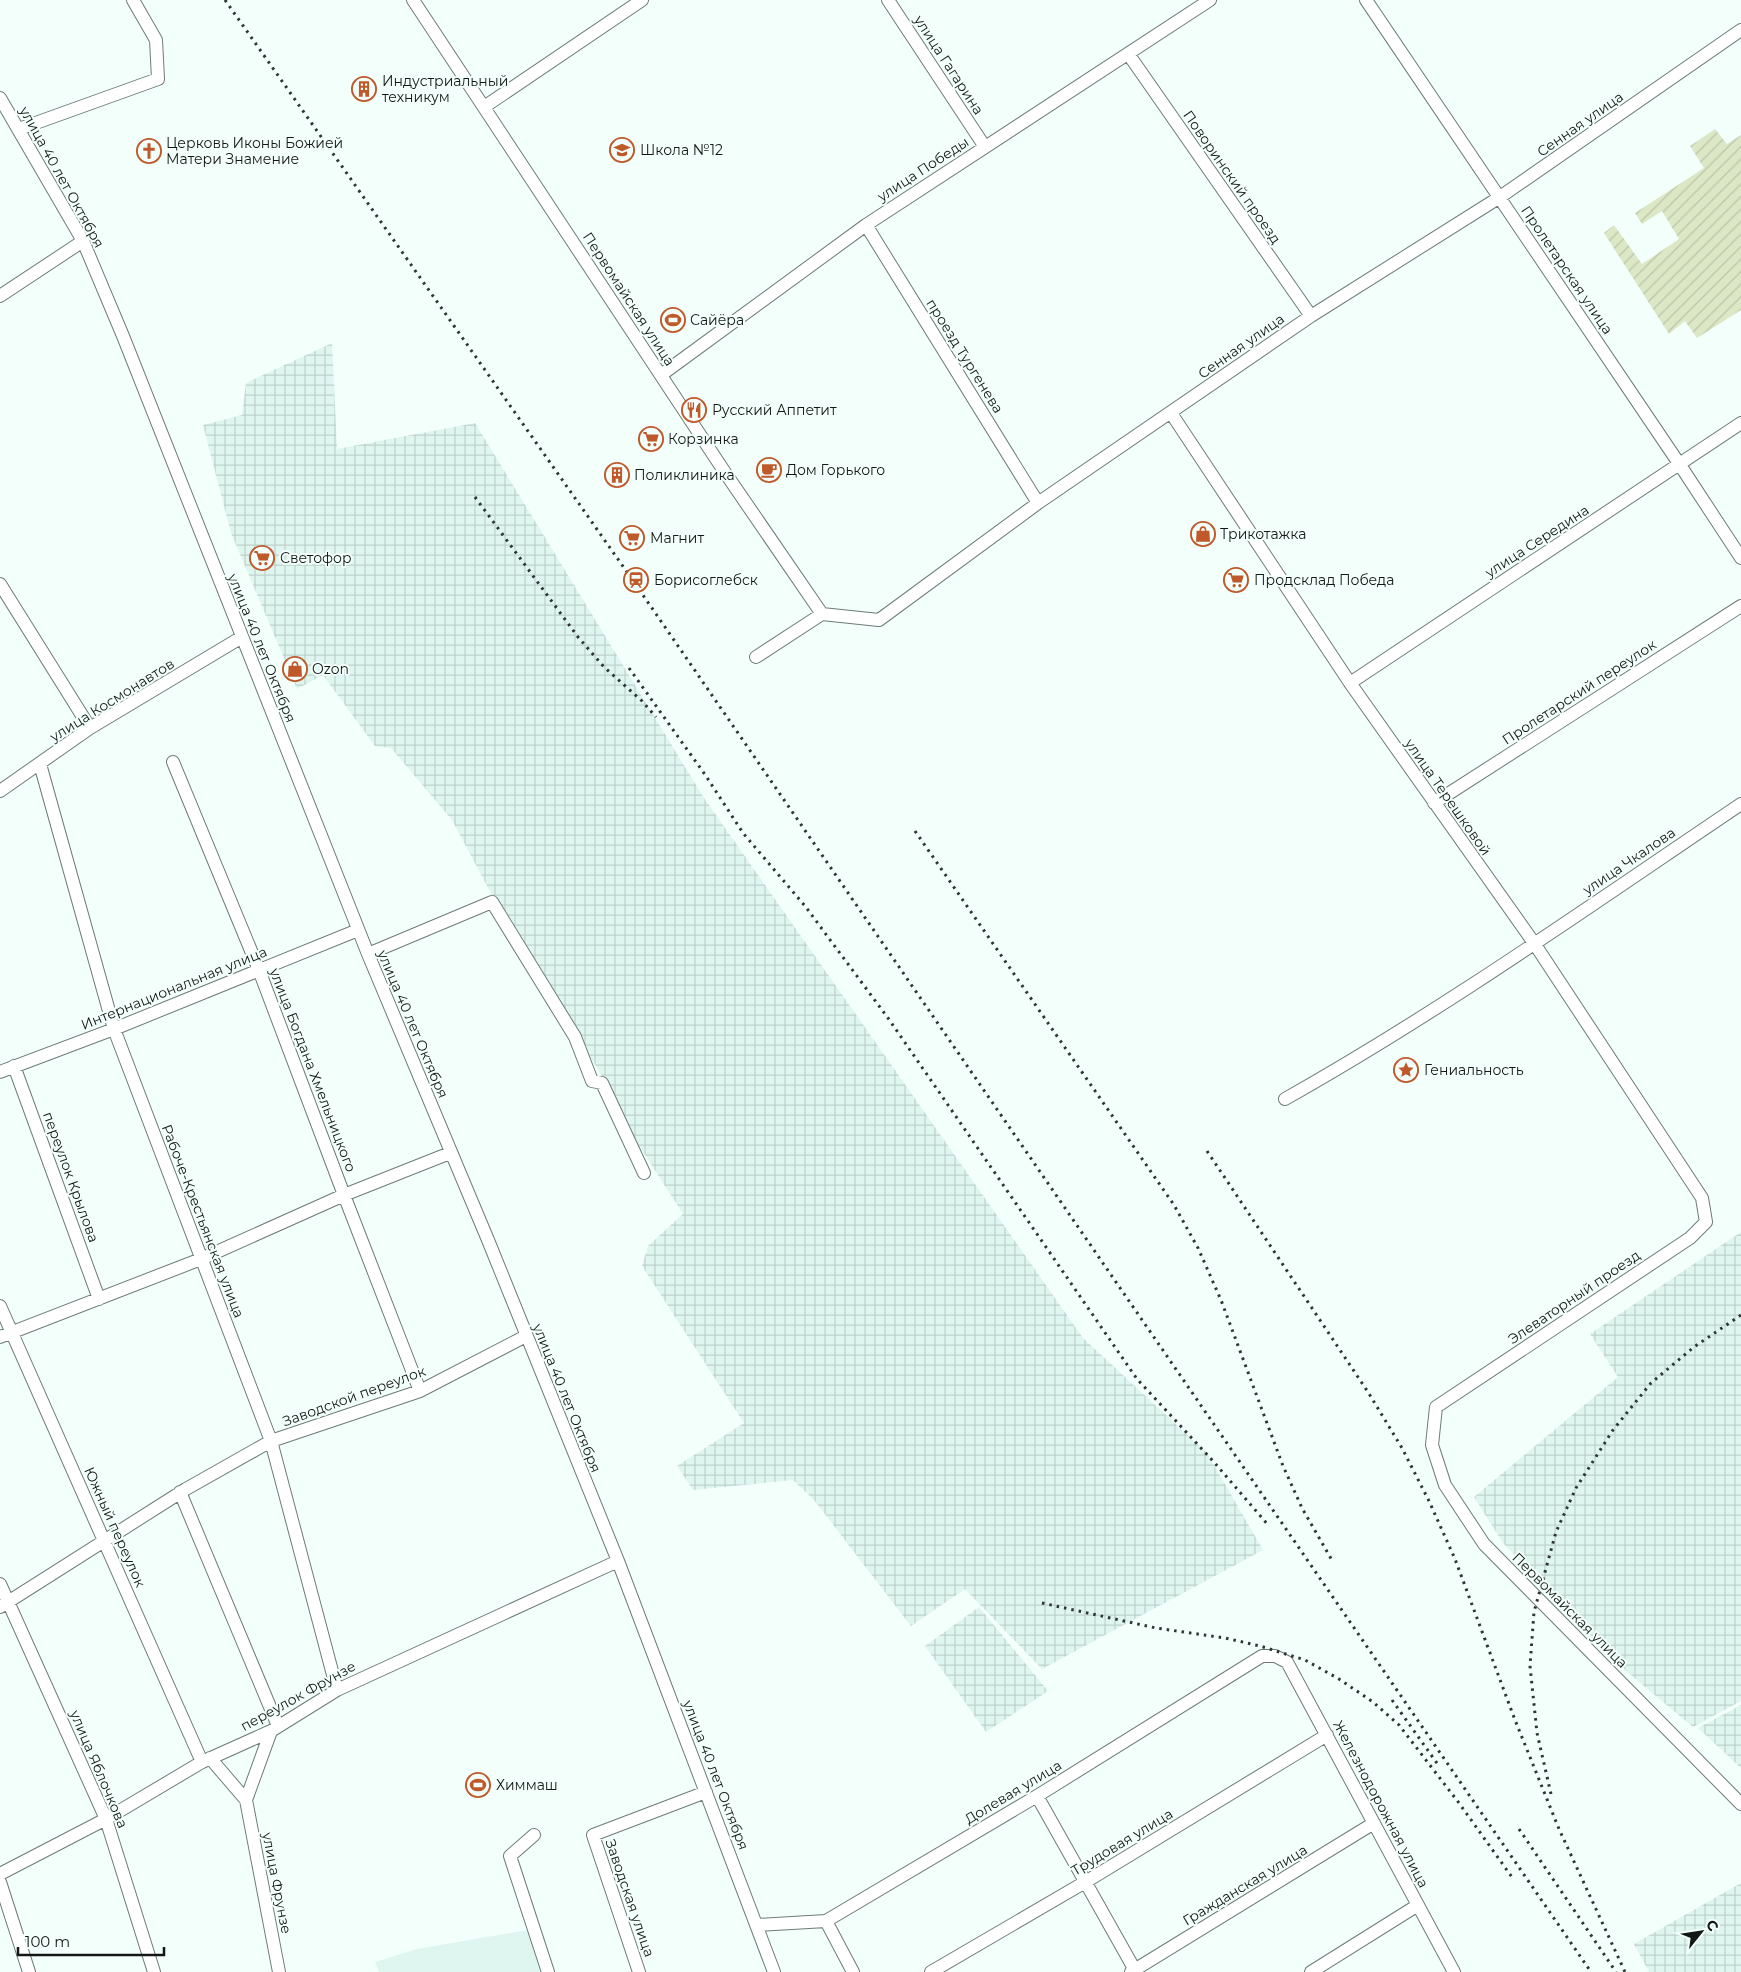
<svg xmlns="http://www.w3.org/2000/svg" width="1741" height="1972" font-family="Montserrat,sans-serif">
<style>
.built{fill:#def6ef}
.industrial{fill:url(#industrial-grid)}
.garden{fill:url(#garden-furrows)}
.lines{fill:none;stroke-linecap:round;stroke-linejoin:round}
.minor-casing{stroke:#6e7b77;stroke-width:14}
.minor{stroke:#fff;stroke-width:12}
.rail{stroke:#2f3534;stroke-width:3;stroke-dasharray:2.5 5;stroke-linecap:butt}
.labels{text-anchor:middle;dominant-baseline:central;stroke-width:4;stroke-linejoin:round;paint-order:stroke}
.street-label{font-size:14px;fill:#131817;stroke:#f3fffb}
.poi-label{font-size:14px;fill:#131817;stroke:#f3fffb;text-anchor:start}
</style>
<defs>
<pattern id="industrial-grid" width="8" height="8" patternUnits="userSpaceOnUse" patternTransform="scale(1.25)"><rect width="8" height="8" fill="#def6ef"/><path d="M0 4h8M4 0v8" fill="none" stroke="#bed2cc"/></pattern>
<pattern id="garden-furrows" width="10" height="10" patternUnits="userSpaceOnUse" patternTransform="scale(1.25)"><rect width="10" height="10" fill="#dce7c6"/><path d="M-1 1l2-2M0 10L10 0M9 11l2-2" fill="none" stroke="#bcc5a9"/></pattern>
</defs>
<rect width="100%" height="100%" fill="#f3fffb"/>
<!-- built -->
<path class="built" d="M528 1930 543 1972H379L375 1962 417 1949Z"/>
<!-- industrial -->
<path class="industrial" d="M332 343 337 449 475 423 704 798 1083 1338 1207 1453 1263 1550 1042 1669 965 1589 911 1626 814 1500 793 1480 693 1490 677 1466 744 1423 642 1266 648 1246 683 1214 638 1144 600 1073 493 897 452 820 391 748 375 746 323 675 297 689 231 533 203 425 242 415 246 383Z
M1741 1232V1701L1693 1727 1626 1671 1555 1599 1503 1543 1474 1497 1618 1377 1590 1334Z
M979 1607 1048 1691 986 1732 925 1646Z
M1741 1705V1768L1698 1728Z
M1741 1883V1972H1649L1634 1944Z"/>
<!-- garden -->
<path class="garden" d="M1715 129 1727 144 1741 135V310L1697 338 1685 321 1669 334 1604 233 1614 225 1642 264 1679 239 1662 211 1642 224 1635 213 1704 168 1690 146Z"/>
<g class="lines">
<defs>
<path id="minor" d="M413 0 726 474 822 614
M888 0 985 147
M1366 0 1680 465 1741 558
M1129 55 1311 316
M0 98 83 241 123 336 368 954 488 1240 618 1561 774 1972
M484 107 642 0
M19 129 158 79 156 40 133 0
M866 225 1038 503
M0 296 83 241
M661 375 866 225 1210 0
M1171 413 1350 683 1534 943 1702 1198 1706 1222 1690 1238 1436 1407 1432 1445 1445 1485 1484 1544 1741 1804
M0 584 90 728
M756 657 822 614 879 620 1038 503 1311 316 1500 197 1741 30
M1350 683 1741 423
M173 762 259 970 344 1195 420 1391
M40 764 114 1029 271 1441 337 1690
M0 791 90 728 242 637
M1434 803 1741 606
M368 954 492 902 575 1037 592 1081 602 1083 644 1173
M14 1066 99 1299
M0 1072 114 1029 358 930
M1285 1099C1443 1010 1591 905 1741 804
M0 1306 202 1762
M0 1337 201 1259 344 1195 450 1153
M180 1492 278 1726
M0 1584 106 1819 154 1972
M0 1607 186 1489 271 1441 420 1391 526 1336
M271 1731 246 1800 279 1972
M210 1758 246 1800
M1037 1796 1136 1972
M534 1835 510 1856 548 1972
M0 1874 106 1819 202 1762 271 1731 337 1690 618 1561
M0 1882 29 1972
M826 1921 853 1972
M757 1925 826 1921 1037 1796 1262 1656H1275L1287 1662 1454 1972
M639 1972 593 1835 706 1792
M931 1972 1087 1881 1327 1735
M1131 1972 1374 1823
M1311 1972 1418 1905"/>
</defs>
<!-- minor casing -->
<use href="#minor" class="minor-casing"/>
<!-- minor -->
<use href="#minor" class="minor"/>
<!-- rail -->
<path class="rail" d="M225 0 634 582 1591 1972
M475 497 578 637 604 667 642 701 656 717
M629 668 706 776 743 833 805 906 888 1018 1137 1379 1213 1461 1269 1526
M915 831 1174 1205 1198 1248 1221 1300 1283 1466 1302 1508 1333 1562
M1207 1151 1368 1392 1402 1448 1429 1501 1455 1559 1515 1720 1559 1829 1625 1972
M1042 1603 1156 1628 1225 1638 1260 1646 1305 1660 1339 1679 1373 1702 1399 1725 1459 1803 1514 1880
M1392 1700 1439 1766
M1551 1794 1537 1733 1530 1666 1534 1612 1556 1532 1576 1488 1613 1430 1651 1383 1694 1347 1741 1315
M1519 1829 1616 1972"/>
</g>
<!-- icons -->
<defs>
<symbol id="building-ring" viewBox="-11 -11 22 22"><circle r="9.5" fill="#f3fffb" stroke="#bf592a" stroke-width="1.5"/><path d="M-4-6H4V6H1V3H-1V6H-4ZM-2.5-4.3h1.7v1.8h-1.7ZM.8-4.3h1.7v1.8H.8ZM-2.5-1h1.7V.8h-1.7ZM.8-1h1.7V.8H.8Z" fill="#bf592a"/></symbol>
<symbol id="school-ring" viewBox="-11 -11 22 22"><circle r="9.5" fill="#f3fffb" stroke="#bf592a" stroke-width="1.5"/><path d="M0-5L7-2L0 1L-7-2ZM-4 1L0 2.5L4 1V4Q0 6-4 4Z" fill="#bf592a"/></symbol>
<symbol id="church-ring" viewBox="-11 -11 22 22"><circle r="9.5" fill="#f3fffb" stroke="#bf592a" stroke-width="1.5"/><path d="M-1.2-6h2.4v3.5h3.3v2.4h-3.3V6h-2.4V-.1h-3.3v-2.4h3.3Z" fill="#bf592a"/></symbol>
<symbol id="stadium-ring" viewBox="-11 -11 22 22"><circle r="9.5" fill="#f3fffb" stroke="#bf592a" stroke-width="1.5"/><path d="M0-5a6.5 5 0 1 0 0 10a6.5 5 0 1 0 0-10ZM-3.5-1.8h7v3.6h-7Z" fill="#bf592a"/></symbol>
<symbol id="restaurant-ring" viewBox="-11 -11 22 22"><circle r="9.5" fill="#f3fffb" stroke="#bf592a" stroke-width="1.5"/><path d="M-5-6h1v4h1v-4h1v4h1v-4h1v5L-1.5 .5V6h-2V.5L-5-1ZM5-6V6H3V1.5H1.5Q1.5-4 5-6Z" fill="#bf592a"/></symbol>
<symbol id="supermarket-ring" viewBox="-11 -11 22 22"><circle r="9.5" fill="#f3fffb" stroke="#bf592a" stroke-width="1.5"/><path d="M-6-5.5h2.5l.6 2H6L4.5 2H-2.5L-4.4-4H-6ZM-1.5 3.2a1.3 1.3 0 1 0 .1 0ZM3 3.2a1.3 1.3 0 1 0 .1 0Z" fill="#bf592a"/></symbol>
<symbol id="cafe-ring" viewBox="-11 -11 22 22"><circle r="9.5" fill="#f3fffb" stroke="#bf592a" stroke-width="1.5"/><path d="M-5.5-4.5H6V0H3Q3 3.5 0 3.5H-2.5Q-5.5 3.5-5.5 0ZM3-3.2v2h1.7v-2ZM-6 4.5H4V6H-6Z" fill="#bf592a"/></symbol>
<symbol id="shop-ring" viewBox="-11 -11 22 22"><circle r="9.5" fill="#f3fffb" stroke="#bf592a" stroke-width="1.5"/><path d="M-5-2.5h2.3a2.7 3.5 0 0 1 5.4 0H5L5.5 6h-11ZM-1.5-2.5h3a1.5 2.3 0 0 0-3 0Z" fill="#bf592a"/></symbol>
<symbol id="station-ring" viewBox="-11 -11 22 22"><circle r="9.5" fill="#f3fffb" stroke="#bf592a" stroke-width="1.5"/><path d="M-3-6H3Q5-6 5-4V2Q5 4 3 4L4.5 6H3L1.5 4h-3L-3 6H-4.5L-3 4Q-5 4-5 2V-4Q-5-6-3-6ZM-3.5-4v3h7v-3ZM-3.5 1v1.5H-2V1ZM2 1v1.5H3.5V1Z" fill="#bf592a"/></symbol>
<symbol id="sight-ring" viewBox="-11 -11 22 22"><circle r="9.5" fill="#f3fffb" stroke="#bf592a" stroke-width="1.5"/><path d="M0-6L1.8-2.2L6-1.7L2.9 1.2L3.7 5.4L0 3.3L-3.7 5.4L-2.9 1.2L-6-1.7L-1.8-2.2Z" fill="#bf592a"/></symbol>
</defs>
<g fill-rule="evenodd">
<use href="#building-ring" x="350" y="75" width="28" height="28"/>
<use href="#school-ring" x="608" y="136" width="28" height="28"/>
<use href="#church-ring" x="135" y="137" width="28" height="28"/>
<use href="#stadium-ring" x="659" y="306" width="28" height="28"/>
<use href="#restaurant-ring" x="680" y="396" width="28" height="28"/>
<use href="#supermarket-ring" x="637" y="425" width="28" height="28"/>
<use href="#cafe-ring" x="755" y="456" width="28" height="28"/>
<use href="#building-ring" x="603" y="461" width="28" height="28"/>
<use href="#shop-ring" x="1189" y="520" width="28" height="28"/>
<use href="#supermarket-ring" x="618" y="524" width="28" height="28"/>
<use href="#supermarket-ring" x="248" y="544" width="28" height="28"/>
<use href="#station-ring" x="622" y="566" width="28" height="28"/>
<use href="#supermarket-ring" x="1222" y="566" width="28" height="28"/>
<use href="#shop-ring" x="281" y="655" width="28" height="28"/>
<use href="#sight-ring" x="1392" y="1056" width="28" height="28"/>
<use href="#stadium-ring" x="464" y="1771" width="28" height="28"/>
</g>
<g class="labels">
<!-- street labels -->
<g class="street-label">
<text transform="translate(949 65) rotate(57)">улица Гагарина</text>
<text transform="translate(1580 124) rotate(-35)">Сенная улица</text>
<text transform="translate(923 169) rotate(-33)">улица Победы</text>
<text transform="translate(62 177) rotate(61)">улица 40 лет Октября</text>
<text transform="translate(1232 177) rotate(55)">Поворинский проезд</text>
<text transform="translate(1567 270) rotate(56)">Пролетарская улица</text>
<text transform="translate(629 299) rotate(57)">Первомайская улица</text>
<text transform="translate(1241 346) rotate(-35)">Сенная улица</text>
<text transform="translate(965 356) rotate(58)">проезд Тургенева</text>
<text transform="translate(1537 541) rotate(-33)">улица Середина</text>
<text transform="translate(262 648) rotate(68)">улица 40 лет Октября</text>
<text transform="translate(1579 692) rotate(-33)">Пролетарский переулок</text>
<text transform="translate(112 700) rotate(-32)">улица Космонавтов</text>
<text transform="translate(1448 797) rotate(55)">улица Терешковой</text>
<text transform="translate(1629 861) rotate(-34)">улица Чкалова</text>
<text transform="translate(174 988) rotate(-22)">Интернациональная улица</text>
<text transform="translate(413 1024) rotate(67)">улица 40 лет Октября</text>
<text transform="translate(313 1070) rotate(69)">улица Богдана Хмельницкого</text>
<text transform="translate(71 1177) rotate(70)">переулок Крылова</text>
<text transform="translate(203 1221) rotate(69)">Рабоче-Крестьянская улица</text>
<text transform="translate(1574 1297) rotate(-34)">Элеваторный проезд</text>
<text transform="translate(354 1396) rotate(-20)">Заводской переулок</text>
<text transform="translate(567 1398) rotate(68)">улица 40 лет Октября</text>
<text transform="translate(115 1527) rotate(66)">Южный переулок</text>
<text transform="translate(1570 1610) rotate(45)">Первомайская улица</text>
<text transform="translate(298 1696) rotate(-29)">переулок Фрунзе</text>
<text transform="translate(99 1769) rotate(67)">улица Яблочкова</text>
<text transform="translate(716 1775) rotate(69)">улица 40 лет Октября</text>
<text transform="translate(1013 1792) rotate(-31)">Долевая улица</text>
<text transform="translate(1381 1804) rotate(62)">Железнодорожная улица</text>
<text transform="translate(1122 1842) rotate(-31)">Трудовая улица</text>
<text transform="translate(277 1883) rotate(79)">улица Фрунзе</text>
<text transform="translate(1245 1885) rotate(-31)">Гражданская улица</text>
<text transform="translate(630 1898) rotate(71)">Заводская улица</text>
</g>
<!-- poi labels -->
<g class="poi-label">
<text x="382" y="81">Индустриальный<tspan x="382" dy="16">техникум</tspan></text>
<text x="166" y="143">Церковь Иконы Божией<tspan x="166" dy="16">Матери Знамение</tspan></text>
<text x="640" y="150">Школа №12</text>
<text x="690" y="320">Сайёра</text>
<text x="712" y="410">Русский Аппетит</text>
<text x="668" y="439">Корзинка</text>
<text x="786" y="470">Дом Горького</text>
<text x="634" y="475">Поликлиника</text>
<text x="1220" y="534">Трикотажка</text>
<text x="650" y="538">Магнит</text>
<text x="280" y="558">Светофор</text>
<text x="654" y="580">Борисоглебск</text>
<text x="1254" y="580">Продсклад Победа</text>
<text x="312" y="669">Ozon</text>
<text x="1424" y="1070">Гениальность</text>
<text x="496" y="1785">Химмаш</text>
</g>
</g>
<!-- north arrow -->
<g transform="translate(1701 1932) rotate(60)" stroke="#f3fffb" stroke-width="4" paint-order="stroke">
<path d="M0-4L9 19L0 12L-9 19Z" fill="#131817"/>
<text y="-8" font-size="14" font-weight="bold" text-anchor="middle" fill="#131817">С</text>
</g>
<!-- scale -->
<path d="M18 1947v8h146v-8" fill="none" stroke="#131817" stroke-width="2.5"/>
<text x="25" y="1947" font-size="15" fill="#131817" stroke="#f3fffb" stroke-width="4" paint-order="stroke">100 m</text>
</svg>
